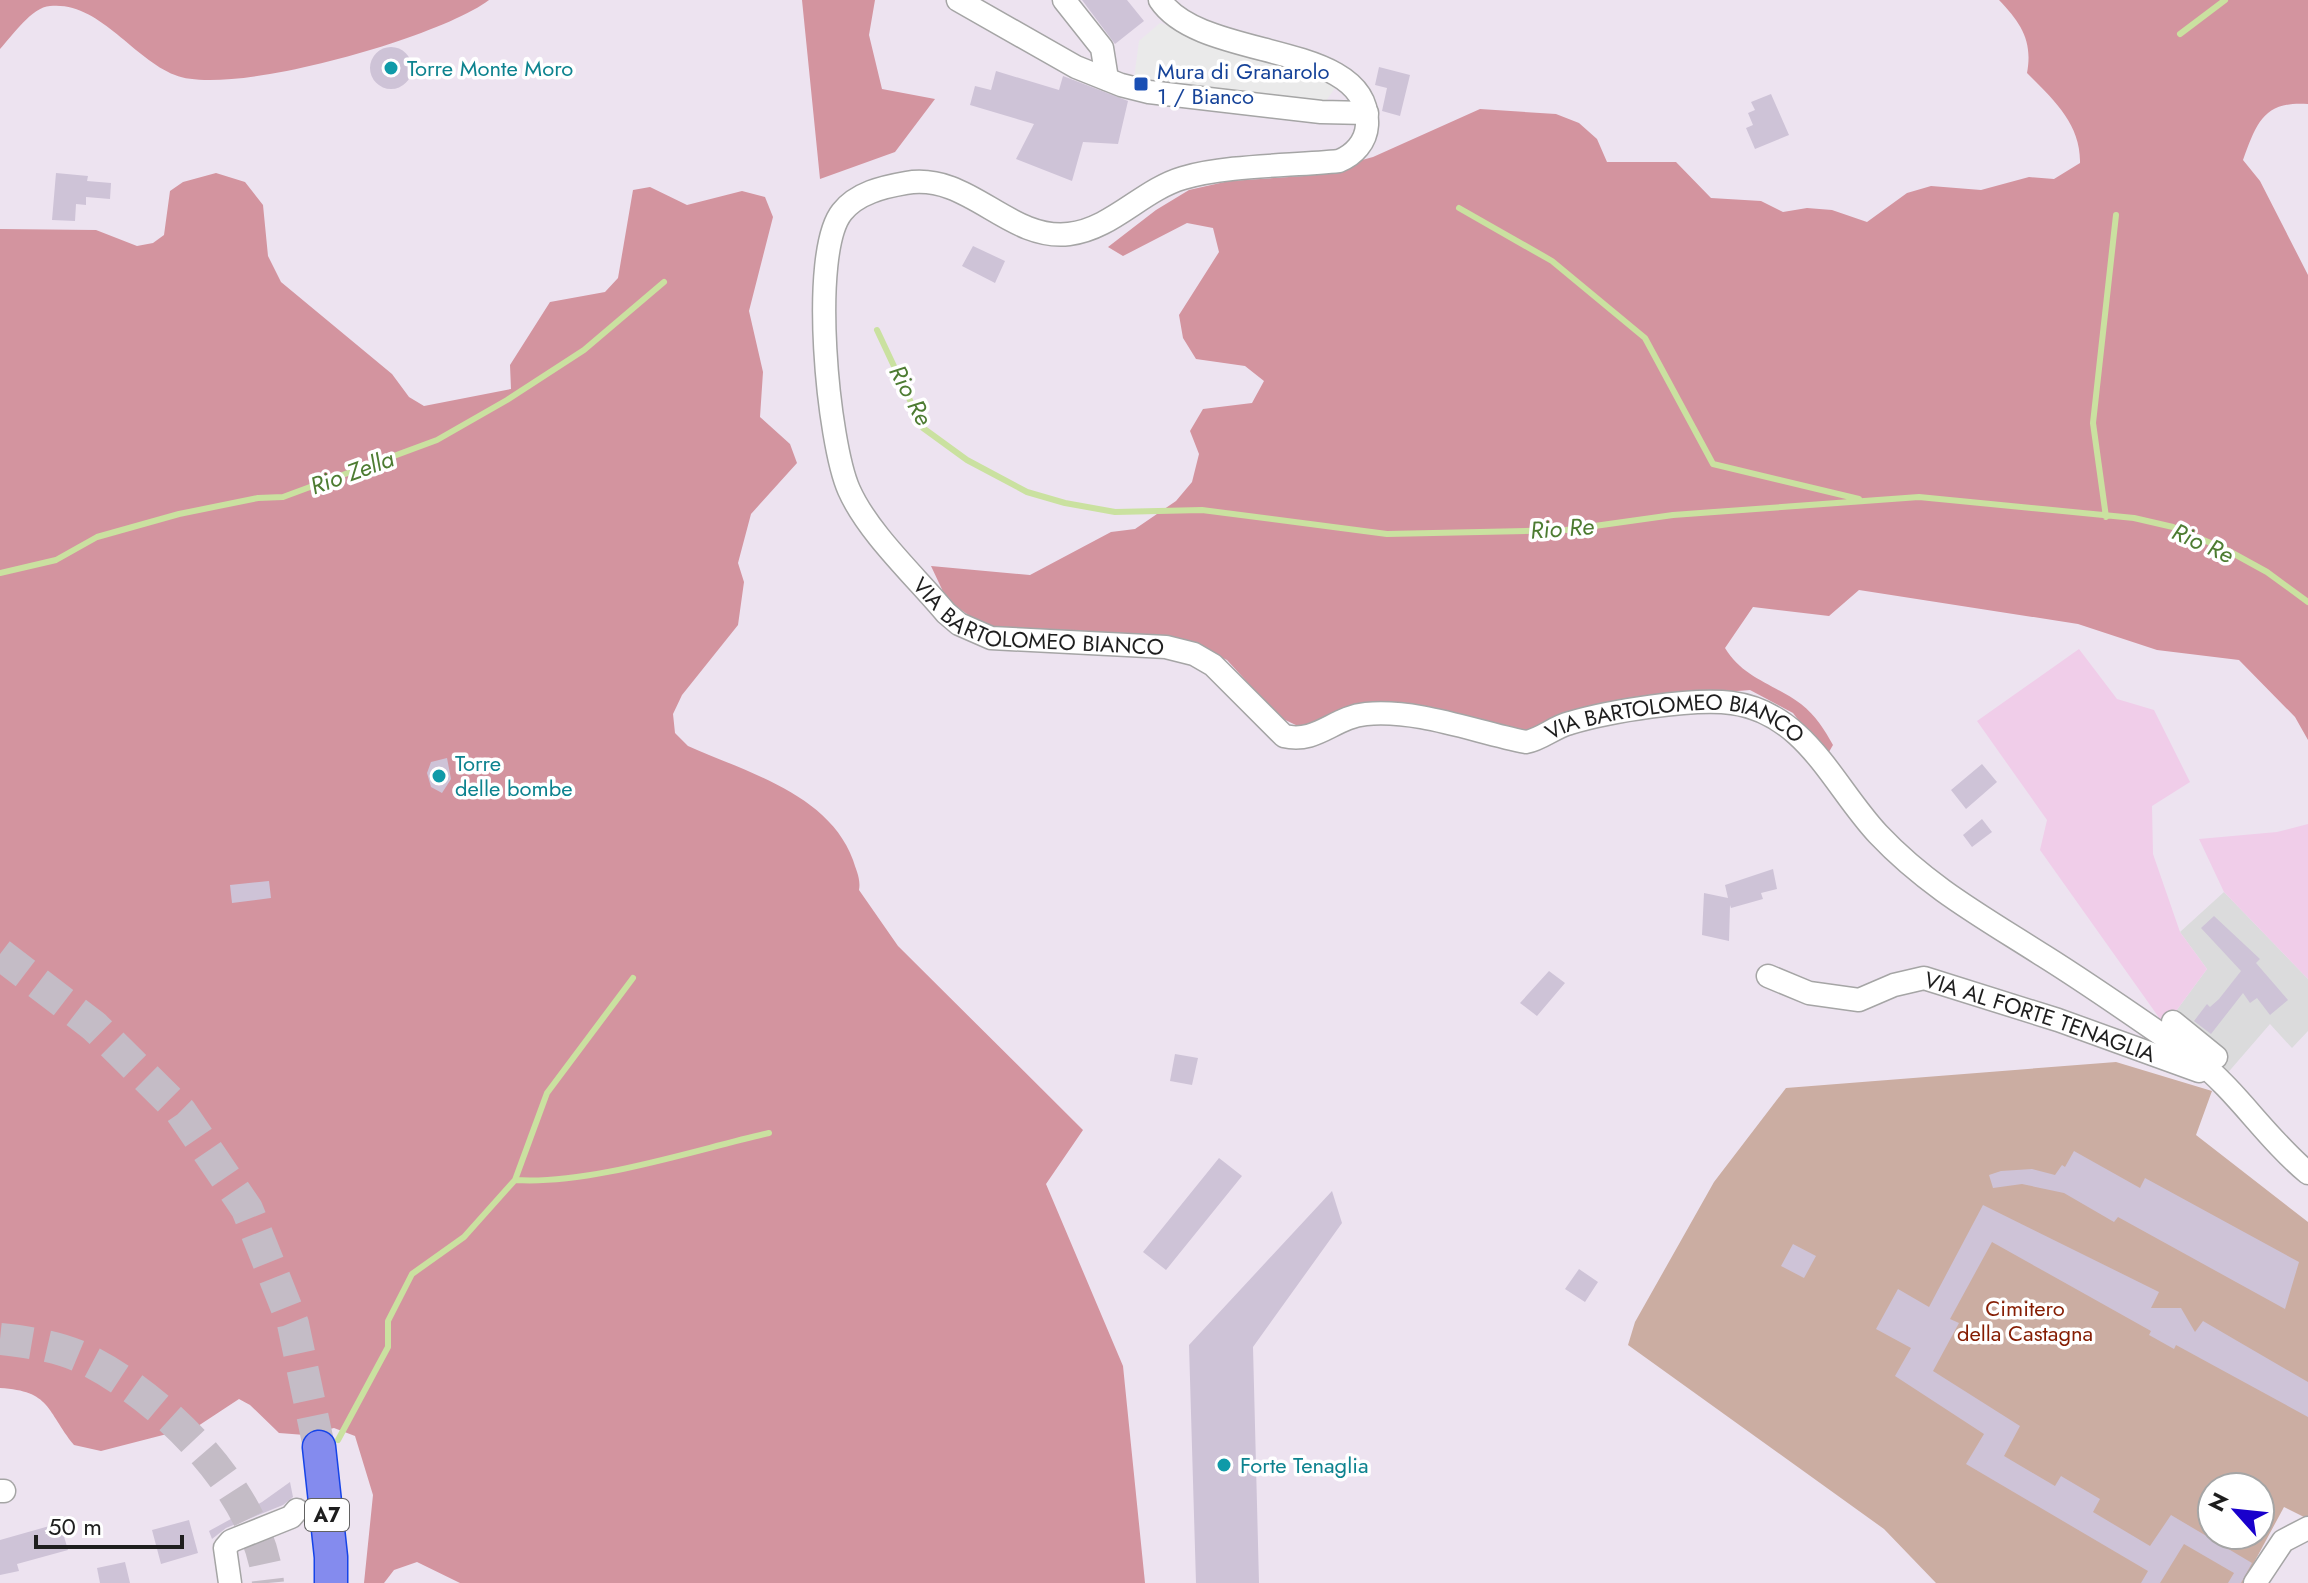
<svg xmlns="http://www.w3.org/2000/svg" width="2308" height="1583" font-family="Jost,sans-serif">
<style>
.residential{fill:#dbdbdc}
.farmland{fill:#f0cde9}
.forest{fill:#d3949f}
.cemetery{fill:#cbada2;fill-rule:evenodd}
.parking{fill:#eaeaea}
.lines{fill:none;stroke-linecap:round;stroke-linejoin:round}
.stream{stroke:#cae1a0;stroke-width:6}
.building{fill:#cec3d7}
.highway-tunnel{stroke:#c4bcc6;stroke-width:32;stroke-dasharray:32 16;stroke-linecap:butt}
.minor-casing{stroke:#a5a5a5;stroke-width:25}
.highway-casing{stroke:#1644e8;stroke-width:35}
.minor{stroke:#fff;stroke-width:22}
.highway{stroke:#848bee;stroke-width:32}
.culture-dot{fill:#0f9aa8;stroke:#fff;stroke-width:3}
.transit-dot{fill:#1a4fb4;stroke:#fff;stroke-width:3}
.labels{text-anchor:middle;dominant-baseline:central;stroke-width:7;stroke-linejoin:round;paint-order:stroke}
.shield{fill:#fff;stroke:#626262;stroke-width:2}
.shield-label{font-size:20px;font-weight:bold;fill:#1e1e1e}
.culture-label{font-size:22px;fill:#0d838f;stroke:#fff;text-anchor:start}
.transit-label{font-size:22px;fill:#164399;stroke:#fff;text-anchor:start}
.street-label{font-size:22px;fill:#1e1e1e;stroke:#fff}
.park-label{font-size:22px;fill:#851d03;stroke:#fff}
.water-label{font-size:24px;font-style:italic;fill:#4d7c32;stroke:#fff}
</style>
<rect width="100%" height="100%" fill="#ede3f0"/>
<!-- residential -->
<path class="residential" d="M2224 892 2308 979V1031L2292 1048 2270 1024 2225 1076 2165 1026 2207 969 2180 932Z"/>
<!-- farmland -->
<path class="farmland" d="M2079 649 2117 699 2154 710 2190 782 2152 806 2153 854 2180 932 2207 969 2165 1026 2040 850 2047 820 1977 721Z
M2308 824V979L2224 892 2199 839 2277 832Z"/>
<!-- forest -->
<path class="forest" d="M0 0H489C441 37 230 98 175 75 132 58 99 1 50 6 32 7 12 36 0 49Z
M802 0H875L869 35 882 89 935 99 895 152 820 179Z
M1999 0H2308V104C2264 101 2257 122 2243 160L2260 181 2308 275V740L2295 717 2239 660 2157 650 2078 624 1859 590 1829 616 1753 607 1725 648C1743 678 1774 684 1801 704 1816 716 1824 729 1833 745L1826 757 1793 713 1750 690 1640 699 1570 711 1526 733 1357 707 1300 727 1279 717 1227 660 1183 640 987 628 947 600 931 566 1030 575 1111 532 1135 529 1176 501 1192 482 1199 454 1190 431 1203 409 1252 403 1264 381 1245 366 1196 359 1183 338 1179 315 1219 252 1213 228 1187 223 1123 256 1108 247 1156 210 1189 190 1229 181 1304 176 1373 157 1480 109 1556 114 1579 123 1597 139 1607 162H1676L1711 198 1761 201 1783 212 1807 208 1832 210 1867 222 1907 193 1931 186 1981 190 2029 177 2054 179 2080 163C2081 124 2053 99 2027 73 2033 41 2021 23 1999 0Z
M216 173 245 182 263 205 268 256 281 282 392 374 409 397 424 406 511 389 510 365 550 302 605 292 618 278 633 190 650 187 687 205 742 191 765 197 773 217 749 311 763 372 760 417 790 444 797 463 751 514 738 563 744 582 738 625 682 695 673 714 675 733 688 746C746 772 829 794 853 860 856 870 861 879 859 890L898 946 1083 1130 1046 1184 1123 1366 1145 1583H460L417 1562 394 1570 384 1583H364L373 1495 355 1436 334 1428 305 1435 279 1433 250 1405 239 1399 198 1426 101 1451 74 1445C46 1410 51 1391 0 1388V229L96 230 137 246 153 243 164 235 170 191 183 182Z"/>
<!-- cemetery -->
<path class="cemetery" d="M2116 1062 2212 1091 2196 1135 2308 1222V1519L2284 1507 2243 1583H1936L1884 1529 1628 1345 1635 1322 1714 1182 1786 1088ZM2212 1487H2260V1535H2212Z"/>
<!-- parking -->
<path class="parking" d="M1160 23 1319 75 1335 88 1324 104 1134 78 1139 41Z"/>
<g class="lines">
<!-- stream -->
<path class="stream" d="M2180 34 2225 0
M1459 208 1552 261 1645 338 1713 464 1859 499
M877 330 923 428 967 460 1027 492 1065 503 1115 512 1202 510 1387 534 1566 530 1673 515 1919 497 2134 518 2173 527 2227 550 2267 572 2308 602
M2106 517 2093 423 2116 215
M0 573 56 560 97 537 179 514 258 498 283 497 437 440 507 400 584 350 664 282
M515 1180 547 1093 633 978
M338 1440 388 1347V1321L412 1274 464 1237 515 1180C590 1185 694 1150 769 1133"/>
</g>
<!-- building -->
<path class="building" d="M1082 0H1127L1144 21 1115 44Z
M370 68a21 21 0 1 1 42 0a21 21 0 1 1-42 0Z
M1379 67 1410 75 1400 116 1382 111 1387 88 1375 85Z
M996 71 1059 90 1063 76 1128 101 1118 144 1083 142 1072 181 1016 159 1034 124 970 105 975 86 991 90Z
M1771 94 1789 135 1755 149 1746 128 1753 125 1748 113 1755 110 1751 102Z
M56 173 88 176 87 181 111 183 110 199 86 197V205L76 204 75 221 52 220Z
M973 246 1005 261 995 283 962 266Z
M447 758 451 779 442 793 431 787 427 773 431 762Z
M1982 764 1997 782 1966 809 1951 790Z
M1982 819 1992 832 1972 847 1963 835Z
M1773 869 1777 889 1761 893 1763 899 1731 908 1730 905 1729 941 1702 935 1704 893 1728 898 1725 885Z
M269 881 271 898 232 903 230 885Z
M2214 916 2260 959 2256 963 2288 1000 2270 1015 2257 998 2250 1003 2243 993 2211 1034 2194 1021 2207 1004 2210 1007 2219 999 2241 971 2201 928Z
M1549 971 1565 983 1537 1016 1520 1003Z
M1175 1054 1198 1058 1192 1085 1170 1081Z
M2074 1151 2140 1188 2145 1178 2299 1262 2285 1309 2118 1217 2114 1222 2064 1193 2022 1184 1993 1188 1989 1175 2001 1171 2032 1169 2055 1175 2062 1165 2065 1167Z
M1219 1158 1242 1176 1166 1270 1143 1252Z
M1332 1191 1342 1223 1253 1347 1259 1583H1196L1189 1345Z
M1983 1205 2159 1292 2151 1308H2181L2195 1332 2203 1321 2308 1382V1417L2176 1345 2174 1349 2149 1335 2151 1331 1992 1242 1950 1319 1959 1323 1933 1371 2020 1426 2004 1456 2055 1486 2061 1476 2100 1499 2093 1512 2150 1546 2171 1515 2252 1563 2241 1583H2228L2234 1573 2184 1544 2160 1583H2141L2148 1571 1966 1464 1984 1434 1895 1376 1911 1348 1876 1329 1898 1289 1929 1307Z
M1793 1244 1816 1256 1804 1278 1781 1266Z
M1579 1269 1598 1282 1585 1302 1565 1289Z
M290 1482 293 1497 283 1505 226 1528 212 1539 209 1531 262 1502Z
M189 1520 198 1553 161 1564 152 1530Z
M60 1523 68 1550 17 1564 19 1571 0 1575V1540Z
M125 1562 130 1583H100L97 1568Z"/>
<g class="lines">
<!-- highway-tunnel -->
<path class="highway-tunnel" d="M0 954 94 1026 181 1112 247 1209 293 1324 319 1447
M0 1339C28 1342 57 1346 83 1358 162 1396 260 1493 268 1583"/>
<defs>
<g id="minor">
<path d="M958 0 1076 67 1121 85 1149 92 1321 112 1367 113"/>
<path d="M1064 0 1102 48 1107 79"/>
<path id="s1" d="M1160 0C1202 63 1371 39 1367 125 1366 142 1354 155 1339 161 1292 166 1226 165 1183 178 1142 190 1112 229 1069 234 1008 241 969 172 906 183 883 187 857 193 842 212 809 253 828 443 849 490 868 533 916 577 946 613L959 624 991 638 1166 647 1194 654 1213 665 1284 736C1317 744 1334 717 1366 714 1418 709 1475 732 1526 742 1542 739 1554 727 1570 723 1610 711 1691 698 1732 703 1806 713 1833 786 1878 834 1928 887 1983 917 2044 956 2095 988 2145 1023 2195 1058 2238 1092 2266 1138 2308 1173"/>
<path id="s2" d="M1768 976 1809 993 1859 1000 1894 985 1924 978 2058 1020 2199 1071"/>
<path d="M2173 1022 2216 1057"/>
<path d="M0 1491H4"/>
<path d="M230 1583 225 1548 231 1541 291 1517 297 1510"/>
<path d="M2255 1583 2283 1541 2308 1528"/>
</g>
<path id="highway" d="M319 1447 331 1557V1583"/>
</defs>
<!-- minor casing -->
<use href="#minor" class="minor-casing"/>
<!-- highway casing -->
<use href="#highway" class="highway-casing"/>
<!-- minor -->
<use href="#minor" class="minor"/>
<!-- highway -->
<use href="#highway" class="highway"/>
</g>
<!-- markers -->
<g class="culture-dot">
<circle cx="391" cy="68" r="8"/>
<circle cx="439" cy="776" r="8"/>
<circle cx="1224" cy="1465" r="8"/>
</g>
<rect class="transit-dot" x="1133" y="76" width="16" height="16" rx="4"/>
<g class="labels">
<!-- shield labels -->
<rect class="shield" x="305" y="1499" width="44" height="32" rx="6"/>
<g class="shield-label">
<text x="327" y="1515">A7</text>
</g>
<!-- culture labels -->
<g class="culture-label">
<text x="407" y="68">Torre Monte Moro</text>
<text x="455" y="763">Torre<tspan x="455" dy="25">delle bombe</tspan></text>
<text x="1240" y="1465">Forte Tenaglia</text>
</g>
<!-- transit labels -->
<g class="transit-label">
<text x="1157" y="71">Mura di Granarolo<tspan x="1157" dy="25">1 / Bianco</tspan></text>
</g>
<!-- street labels -->
<g class="street-label">
<text stroke="none"><textPath href="#s1" startOffset="1368">VIA BARTOLOMEO BIANCO</textPath></text>
<text stroke="none"><textPath href="#s1" startOffset="2062">VIA BARTOLOMEO BIANCO</textPath></text>
<text stroke="none"><textPath href="#s2" startOffset="286">VIA AL FORTE TENAGLIA</textPath></text>
</g>
<!-- park labels -->
<g class="park-label">
<text x="2025" y="1308">Cimitero<tspan x="2025" dy="25">della Castagna</tspan></text>
</g>
<!-- water labels -->
<g class="water-label">
<text transform="translate(911 395) rotate(62)">Rio Re</text>
<text transform="translate(352 472) rotate(-20)">Rio Zella</text>
<text transform="translate(1562 528) rotate(-4)">Rio Re</text>
<text transform="translate(2203 543) rotate(24)">Rio Re</text>
</g>
</g>
<!-- north arrow -->
<g transform="translate(2236 1511) rotate(297)"><circle r="38" fill="#ffffff" stroke="#a5a5a5" stroke-width="2"/>
<path d="M0-6L14 30L0 20L-14 30Z" fill="#1900cc"/>
<text y="-12" font-size="22" font-weight="bold" text-anchor="middle" fill="#1e1e1e">N</text>
</g>
<!-- scale -->
<path d="M36 1535v12h146v-12" fill="none" stroke="#1e1e1e" stroke-width="4"/>
<text x="48" y="1535" font-size="24" fill="#1e1e1e" stroke="#ffffff" stroke-width="6" paint-order="stroke">50 m</text>
</svg>
